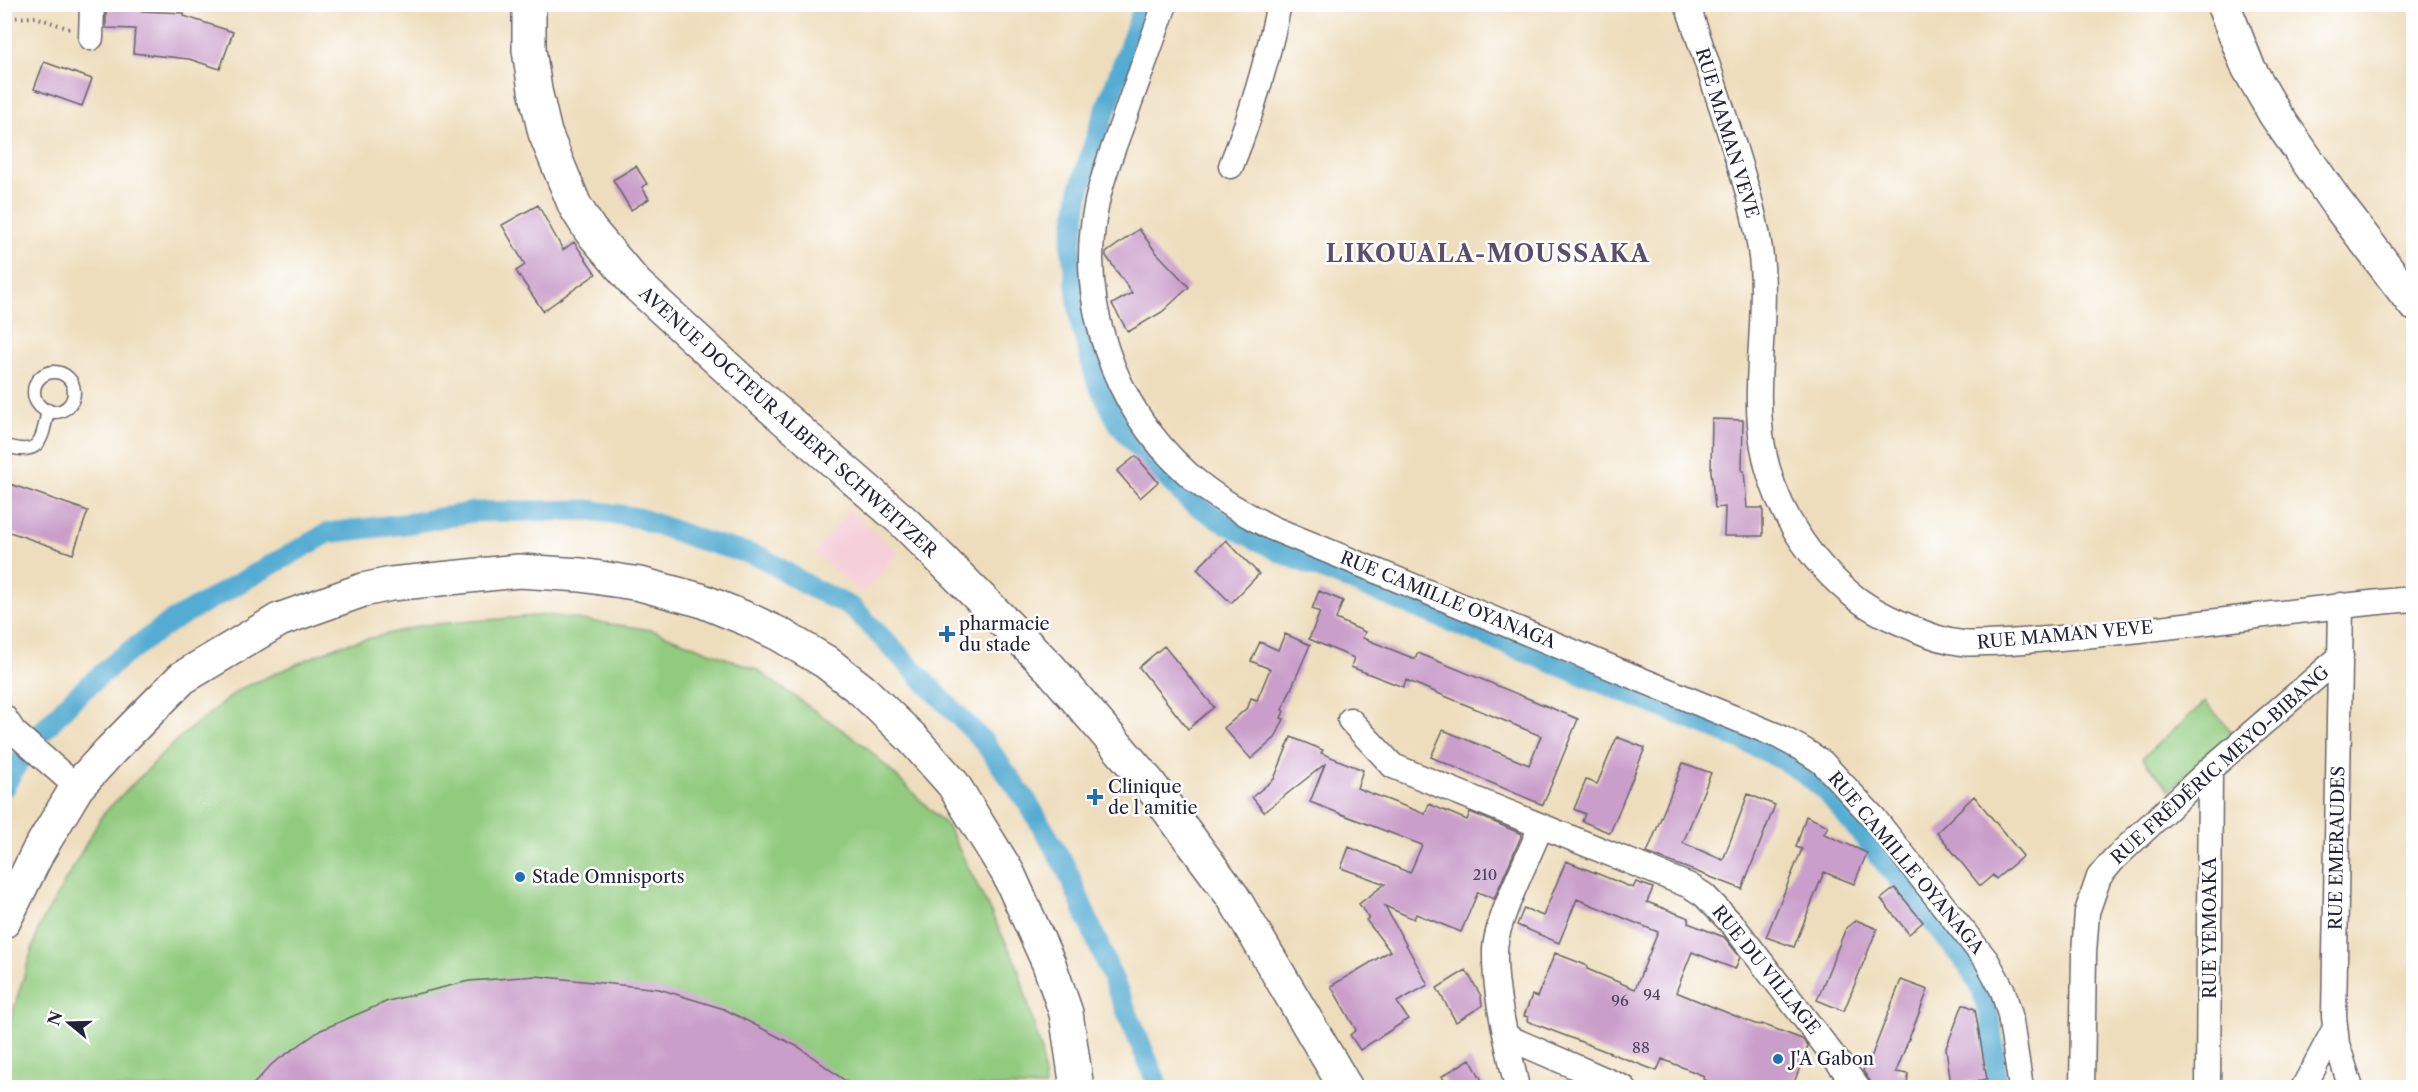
<svg xmlns="http://www.w3.org/2000/svg" width="2418" height="1092" font-family="'Libre Caslon Text',serif">
<style>
.built{fill:#f5cfda}
.green{fill:#92cb7f;stroke:#5a765d;stroke-width:1.5}
.lines{fill:none;stroke-linecap:round;stroke-linejoin:round}
.canal{stroke:#55acd2;stroke-width:21}
.building{fill:#c99eca}
.lane-casing{stroke:#696368;stroke-width:15}
.street-casing{stroke:#696368;stroke-width:27}
.secondary-casing{stroke:#696368;stroke-width:36}
.path{stroke:#696368;stroke-width:4;stroke-dasharray:1.5 4.5;stroke-linecap:butt}
.lane{stroke:#fff;stroke-width:12}
.street{stroke:#fff;stroke-width:24}
.secondary{stroke:#fff;stroke-width:33}
.poi-dot{fill:#1f6fb2;stroke:#fff;stroke-width:2}
.labels{text-anchor:middle;dominant-baseline:central;stroke-width:5;stroke-linejoin:round;paint-order:stroke}
.number-label{font-size:15px;fill:#4c415f}
.street-label{font-size:18px;fill:#22223b;stroke:#fff}
.poi-label{font-size:18px;fill:#22223b;stroke:#fff;text-anchor:start}
.district-label{font-size:24px;font-weight:bold;letter-spacing:1.5px;fill:#5c4d6d;stroke:#fff}
</style>
<rect width="100%" height="100%" fill="#fff"/>
<filter id="ink" filterUnits="userSpaceOnUse"><feTurbulence type="fractalNoise" baseFrequency=".0167" numOctaves="2"/><feDisplacementMap in="SourceGraphic" scale="12" xChannelSelector="R" yChannelSelector="G"/><feConvolveMatrix kernelMatrix="1 2 1 2 8 2 1 2 1" color-interpolation-filters="sRGB"/></filter>
<filter id="wash" filterUnits="userSpaceOnUse"><feTurbulence type="fractalNoise" baseFrequency=".008" numOctaves="4" result="noise"/><feDisplacementMap in="SourceGraphic" scale="24" xChannelSelector="R" yChannelSelector="G"/><feGaussianBlur stdDeviation="1.35" result="paint"/><feColorMatrix in="noise" values="0 0 0 0 0 0 0 0 0 0 0 0 0 0 0 0 0 1.4 0 .05"/><feComposite in="paint" operator="in"/></filter>
<g filter="url(#wash)">
<rect width="100%" height="100%" fill="#eeddbc"/>
<!-- built -->
<path class="built" d="M849 510 898 553 862 594 815 553Z"/>
<!-- green -->
<path class="green" d="M548 615 652 630 755 669 865 746 948 827 1017 965 1041 1050 1045 1087 5 1088 7 1031 39 927 103 814 179 738 240 689 338 646 424 625Z
M2205 702 2233 733 2170 790 2142 758Z"/>
<g class="lines">
<!-- canal -->
<path class="canal" d="M1145 4 1099 128 1080 188 1071 246 1081 326 1097 382 1119 424 1141 451 1189 501 1227 524 1282 553 1715 729C1758 747 1791 760 1827 792L1967 964 1982 989 1991 1025 1998 1088
M4 787 16 766 39 735 73 699 119 659 170 622 328 533 412 523 473 512 590 510 639 518 703 541 761 557 812 588 853 608 984 742 1028 803 1066 868 1159 1088"/>
</g>
<g id="blocks">
<!-- building -->
<path class="building" d="M106 4H141L140 11 184 13V16L233 32 220 69 189 59 133 53 135 29 106 28Z
M44 62 92 79 82 106 34 89Z
M636 166 647 184 642 187 649 199 631 210 613 180Z
M538 205 563 250 574 242 596 274 543 311 516 271 525 265 502 225Z
M1139 229 1155 251 1189 287 1162 312 1128 332 1112 304 1132 293 1106 256V253Z
M1712 419 1743 420 1742 471H1744L1747 508H1763V536H1724L1725 507 1715 508 1711 471Z
M1136 456 1158 482 1140 498 1117 471Z
M4 482 88 511 73 554 4 530Z
M1226 540 1259 574 1231 603 1197 569Z
M1319 591 1343 601 1336 619 1365 632 1363 638 1415 659 1418 653 1578 719 1543 805 1431 757 1443 730 1529 765 1541 736 1406 680 1403 687 1351 667 1354 658 1309 639 1320 612 1312 609Z
M1285 634 1310 645 1282 710 1284 711 1281 718 1284 719 1275 738 1251 759 1224 728 1248 707 1251 698 1257 700 1270 669 1251 661 1260 642 1278 650Z
M1164 646 1214 707 1188 729 1139 667Z
M1291 737 1323 750 1321 753 1363 770 1357 788 1425 814 1429 804 1467 820 1470 812 1522 834 1494 899 1478 892 1461 932 1416 914 1414 919 1385 906 1428 985 1397 1002 1408 1019 1360 1050 1350 1035 1356 1030 1331 986 1390 951 1366 920 1369 918 1359 904 1385 884 1341 868 1349 847 1410 873 1422 845 1310 802 1325 764 1264 812 1252 797 1274 779Z
M1617 737 1645 748 1610 833 1582 821 1585 814 1574 809 1586 780 1597 784Z
M1683 763 1711 773 1683 843 1723 860 1748 794 1775 805 1742 889 1647 853Z
M1974 796 2023 856 1996 879 1993 875 1980 886 1937 832Z
M1806 816 1828 826 1824 834 1867 853 1854 884 1824 872 1794 947 1766 937 1802 849 1796 847Z
M1566 861 1633 888 1636 882 1653 888 1647 902 1689 918 1688 923 1724 937 1740 957 1735 969 1692 952 1676 992 1755 1024 1762 1025V1024L1802 1039 1808 1046 1792 1088H1722L1703 1079 1704 1076 1662 1059 1657 1071 1527 1021 1528 1017 1524 1016 1529 1003 1532 995 1537 997 1555 953 1588 966 1587 969 1635 989 1658 932 1577 899 1559 943 1517 925 1524 908 1543 916Z
M1895 888 1923 922 1909 934 1881 899Z
M1856 920 1877 929 1844 1011 1817 1000 1846 928Z
M1466 970 1481 996 1482 1006 1456 1022 1437 988Z
M536 976 659 989 724 1009 800 1048 855 1088H250L272 1064 321 1030 388 1001 469 981Z
M1901 980 1928 990 1896 1072 1908 1074 1907 1088H1875L1863 1071 1867 1060H1870Z
M1963 1004 1975 1009 1987 1079 1951 1085 1946 1048Z
M1470 1059 1486 1088H1448L1442 1076Z"/>
</g>
</g>
<g filter="url(#ink)">
<use href="#blocks" fill-opacity="0" stroke="#696368" stroke-width="1.5"/>
<g class="lines">
<defs>
<path id="lane" d="M34 392a20 20 0 1 1 40 0a20 20 0 1 1-40 0Z
M4 445C40 458 42 440 48 410"/>
<path id="street" d="M1165 4C1152 42 1138 79 1125 116 1115 144 1103 173 1097 202 1076 300 1113 407 1188 474 1212 496 1243 513 1272 528L1778 736 1802 749 1822 762 1875 819 1987 961 2003 991 2010 1015 2021 1088
M1687 4C1702 48 1717 92 1731 137 1744 178 1758 222 1762 266 1767 326 1752 388 1763 447 1773 506 1809 562 1856 598 1873 611 1891 619 1910 627 1925 634 1944 641 1962 643 1969 644 1978 643 1986 643 2018 642 2050 639 2082 636 2193 626 2303 608 2414 599
M91 38 92 4
M1231 166C1253 111 1267 63 1279 4
M2341 605 2334 1016 2337 1044 2351 1088
M4 717 14 732 77 787
M1350 720 1393 766 1690 886 1704 895 1733 925 1858 1088
M1507 1037 1624 1088
M1517 1088C1508 1045 1494 995 1495 951 1495 922 1529 857 1541 826
M2082 1088 2084 953 2087 912 2099 877 2114 859 2210 769 2341 656
M2208 1088 2210 769
M2303 1088 2334 1030"/>
<path id="secondary" d="M529 4V50L535 90 545 133 575 206 590 230 636 284 748 387 904 522 1050 668 1148 782 1233 897 1346 1088
M2223 4 2248 67 2275 114 2336 202 2414 304
M4 921 38 852 77 787 110 751 182 678 279 620 363 590 391 584 519 571 581 575 640 584 700 600 747 619 779 634 826 662 863 691 912 738 953 784 1008 873 1049 964 1066 1013 1077 1088"/>
</defs>
<!-- lane casing -->
<use href="#lane" class="lane-casing"/>
<!-- street casing -->
<use href="#street" class="street-casing"/>
<!-- secondary casing -->
<use href="#secondary" class="secondary-casing"/>
<!-- path -->
<path class="path" d="M4 18 36 17 70 29"/>
<!-- lane -->
<use href="#lane" class="lane"/>
<!-- street -->
<use href="#street" class="street"/>
<!-- secondary -->
<use href="#secondary" class="secondary"/>
</g>
</g>
<!-- markers -->
<g class="poi-dot">
<path d="M944 625h6v6h6v6h-6v6h-6v-6h-6v-6h6z"/>
<path d="M1092 788h6v6h6v6h-6v6h-6v-6h-6v-6h6z"/>
<circle cx="520" cy="877" r="6"/>
<circle cx="1778" cy="1059" r="6"/>
</g>
<g class="labels">
<!-- number labels -->
<g class="number-label">
<text x="1485" y="874">210</text>
<text x="1652" y="994">94</text>
<text x="1620" y="1000">96</text>
<text x="1641" y="1047">88</text>
</g>
<!-- street labels -->
<g class="street-label">
<text transform="translate(1727 133) rotate(73)">RUE MAMAN VEVE</text>
<text transform="translate(788 422) rotate(42)">AVENUE DOCTEUR ALBERT SCHWEITZER</text>
<text transform="translate(1448 600) rotate(22)">RUE CAMILLE OYANAGA</text>
<text transform="translate(2065 635) rotate(-5)">RUE MAMAN VEVE</text>
<text transform="translate(2220 765) rotate(-42)">RUE FRÉDÉRIC MEYO-BIBANG</text>
<text transform="translate(2337 848) rotate(-89)">RUE EMERAUDES</text>
<text transform="translate(1906 863) rotate(50)">RUE CAMILLE OYANAGA</text>
<text transform="translate(2210 928) rotate(-90)">RUE YEMOAKA</text>
<text transform="translate(1766 970) rotate(51)">RUE DU VILLAGE</text>
</g>
<!-- poi labels -->
<g class="poi-label">
<text x="959" y="624">pharmacie<tspan x="959" dy="21">du stade</tspan></text>
<text x="1108" y="787">Clinique<tspan x="1108" dy="21">de l amitie</tspan></text>
<text x="532" y="877">Stade Omnisports</text>
<text x="1790" y="1059">J'A Gabon</text>
</g>
<!-- district labels -->
<g class="district-label">
<text x="1488" y="253">LIKOUALA-MOUSSAKA</text>
</g>
</g>
<!-- margin -->
<rect width="2418" height="1092" fill="none" stroke="#fff" stroke-width="24"/>
<!-- north arrow -->
<g transform="translate(69 1023) rotate(289)" stroke="#ffffff" stroke-width="4.5" paint-order="stroke">
<path d="M0-4.5L10 22L0 15L-10 22Z" fill="#22223b"/>
<text y="-9" font-size="16" font-weight="bold" text-anchor="middle" fill="#22223b">N</text>
</g>
</svg>
